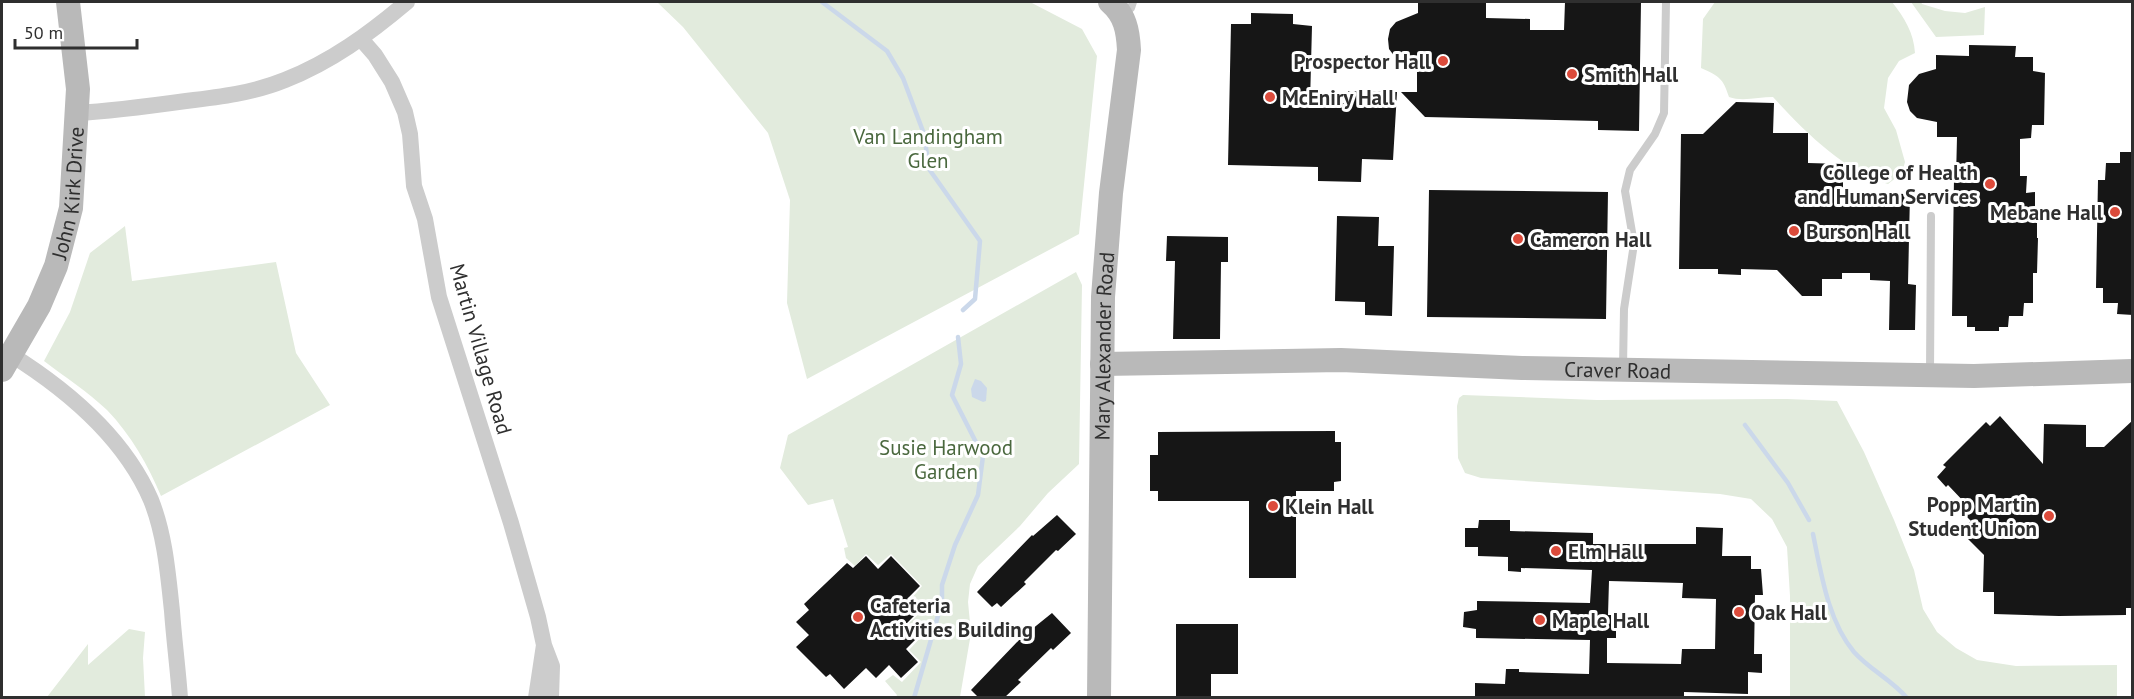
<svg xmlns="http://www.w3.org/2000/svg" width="2134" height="699" font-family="'PT Sans',sans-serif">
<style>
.green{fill:#e2ebdd}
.water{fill:#cbd8ea}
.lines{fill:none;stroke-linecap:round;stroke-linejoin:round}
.stream{stroke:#cbd8ea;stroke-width:4.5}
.building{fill:#161616;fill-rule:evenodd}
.lane{stroke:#ccc;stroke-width:8}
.street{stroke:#ccc;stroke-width:16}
.secondary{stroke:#b9b9b9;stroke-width:24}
.poi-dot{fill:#dc4b3b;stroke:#fff;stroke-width:2}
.labels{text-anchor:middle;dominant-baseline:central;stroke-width:6;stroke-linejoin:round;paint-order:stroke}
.poi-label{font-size:21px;font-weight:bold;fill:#2f2f2f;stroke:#fff;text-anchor:start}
.park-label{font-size:21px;fill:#4a683e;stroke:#fff}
.street-label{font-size:21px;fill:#2f2f2f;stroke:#fff}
</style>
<rect width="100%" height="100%" fill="#fff"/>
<!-- green -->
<path class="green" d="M657 2H1030L1082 29 1097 56 1079 234 807 379 787 303 790 200 768 133 683 27Z
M1715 2H1892C1904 17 1914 33 1915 53L1899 61 1888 78 1884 108 1896 130 1905 162 1902 173 1888 184C1845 172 1803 130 1773 97 1759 97 1742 102 1729 97 1723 78 1719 76 1701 68L1703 19Z
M1911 2H1921L1922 4 1945 11 1965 13 1985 7 1984 35 1936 37Z
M125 226 132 281 276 262 296 353 330 405 161 496C148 465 131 435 107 410 88 392 65 377 44 361L70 312 90 253Z
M1076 272 1082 285 1079 464 1048 493 1020 526 978 566 970 584 968 602 971 633 960 697H896L897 695 885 681 893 675 902 682 921 662 909 650 921 637 909 623 922 611 911 599 922 586 891 554 878 565 866 554 855 566 846 558 844 548 848 547 833 499 808 505 780 468 788 435Z
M1463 395 1597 400 1787 399 1837 401 1864 452 1894 520 1914 570 1923 609 1937 632 1956 648 1977 660 2016 666 2117 665V697H2132H1790V596L1787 547 1772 519 1751 499 1720 494 1481 478 1465 473 1458 458 1457 406 1459 398Z
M129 629 145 632 143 658 145 697H47L88 644V665Z"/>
<!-- water -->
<path class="water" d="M975 379 981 381 987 388 986 401 983 402 972 397 971 389Z"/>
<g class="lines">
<!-- stream -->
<path class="stream" d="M822 2 887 51 903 78 924 134 929 169 980 241 975 299 963 310
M1745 425 1788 483 1809 520
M1813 534C1821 573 1828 621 1854 652 1870 670 1892 680 1907 698
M914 698 942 602V585L955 545 978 495 983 456 952 395 961 364 958 337"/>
</g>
<!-- building -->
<path class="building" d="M1418 2H1486V18L1530 19V30H1564L1565 2H1641L1639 131 1598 130V121L1425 117 1401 92H1417V65L1402 62 1395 57 1389 49 1388 39 1390 29 1396 22 1418 13Z
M1251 13 1293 14V24L1312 26 1310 103H1347L1348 91 1397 92 1393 160 1362 159 1361 182 1318 181V167L1228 165 1231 24H1251Z
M1969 45 2016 46 2015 57H2033V71L2045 73 2044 125H2032L2031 138 2020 139V176H2027L2026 193 2035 192V222L2037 223V238H2038L2037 273H2033V303H2024L2023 316H2009L2008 327H1999V331H1975V327H1967V316H1952L1954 178H1956L1957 137H1937V122L1917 118 1910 111 1907 102 1909 85 1919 74 1936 69V55L1969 56Z
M1736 102 1774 103 1773 133H1808V163L1843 164V193L1910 194 1908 284 1916 285 1915 330H1889L1890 281 1870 280V273H1842V279H1822V296H1802L1777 270 1741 269V275L1718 274V269H1679L1681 134H1703Z
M2120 152H2133V315L2117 314 2118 303H2103V288H2096L2098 180H2105L2106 163H2120Z
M1429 190 1608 192 1606 319 1427 317Z
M1337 216 1379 217 1378 246H1394L1392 316 1365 315V302L1335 301Z
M1167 236 1228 237V262H1221L1220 339H1173L1175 261H1166Z
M2000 416 2043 464 2044 424 2086 425V447H2104L2133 420V608H2126V615L2059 616 1994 614V592H1983L1984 555 1960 531 1971 521 1960 510 1966 504 1948 485 1946 487 1937 477 1946 467 1943 465 1986 422 1990 426Z
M1335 431V442H1341V481L1334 482V491H1296V578H1249V501H1158V491H1150V455H1158V432Z
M1057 515 1076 534 1058 551 1056 550 1024 582 1026 584 1001 607 997 603 992 607 977 592 1032 535 1033 536Z
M1479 520H1510V531L1593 533V544H1696V527L1723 528 1722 556H1751V569H1761L1763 595H1755L1754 654H1762V673L1748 672V694L1684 692V698H1475V683L1505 684 1506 669H1519V672L1589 674 1590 640 1476 638V629L1463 627 1464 612 1477 610V601L1590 603 1592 570 1521 568V572L1508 571V557L1478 556V547H1465V528H1478ZM1609 581 1683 583 1682 598 1716 599 1715 649H1682L1681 664 1607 663V638H1616V615H1608Z
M866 556 878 569 891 556 920 586 907 599 919 611 906 624 918 637 906 649 918 662 901 678 889 665 876 678 866 668 844 689 830 674 826 677 796 647 809 635 796 622 809 610 804 604 847 563 853 568Z
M1052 613 1071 633 1053 650 1051 648 1018 680 1021 682 1004 698H979L971 690 1021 638Z
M1176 624H1238V674H1211V698H1176Z"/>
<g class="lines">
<!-- lane -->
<path class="lane" d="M1123 15 1131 8 1133 2
M1623 367 1624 309 1634 244 1625 191 1630 170 1655 134 1664 113 1666 2
M1930 374 1931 216"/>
<!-- street -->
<path class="street" d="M361 39 375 55 392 82 405 112 410 134 414 186 425 219 439 297 511 523 538 617 544 645
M77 113C114 111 150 106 186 101 220 97 253 93 285 80 331 62 369 34 407 2
M10 354C66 389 124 437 151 500 165 535 168 574 172 611 174 640 178 669 180 698
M536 698 544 645 552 666 551 698"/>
<!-- secondary -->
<g class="secondary">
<path id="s1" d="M1102 364 1341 360 1522 368 1974 376 2132 371"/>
<path id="s2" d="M2 370 39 306 56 266 71 208 78 89 68 2"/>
<path id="s3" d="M1099 698 1103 297 1111 193 1129 50C1128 30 1125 15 1110 2"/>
</g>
</g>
<!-- markers -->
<g class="poi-dot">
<circle cx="1443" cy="61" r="6"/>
<circle cx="1572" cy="74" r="6"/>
<circle cx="1270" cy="97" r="6"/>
<circle cx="1990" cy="184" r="6"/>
<circle cx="2115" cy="212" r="6"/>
<circle cx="1794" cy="231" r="6"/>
<circle cx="1518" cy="239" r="6"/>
<circle cx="1273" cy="506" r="6"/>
<circle cx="2049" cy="516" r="6"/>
<circle cx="1556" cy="551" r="6"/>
<circle cx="1739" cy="612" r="6"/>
<circle cx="858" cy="617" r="6"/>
<circle cx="1540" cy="620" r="6"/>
</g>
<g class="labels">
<!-- poi labels -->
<g class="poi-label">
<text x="1431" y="61" text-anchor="end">Prospector Hall</text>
<text x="1584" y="74">Smith Hall</text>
<text x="1282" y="97">McEniry Hall</text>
<text x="1978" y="172" text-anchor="end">College of Health<tspan x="1978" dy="24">and Human Services</tspan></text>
<text x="2103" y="212" text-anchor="end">Mebane Hall</text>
<text x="1806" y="231">Burson Hall</text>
<text x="1530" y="239">Cameron Hall</text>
<text x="2037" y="504" text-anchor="end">Popp Martin<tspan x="2037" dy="24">Student Union</tspan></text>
<text x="1285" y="506">Klein Hall</text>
<text x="1568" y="551">Elm Hall</text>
<text x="870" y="605">Cafeteria<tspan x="870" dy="24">Activities Building</tspan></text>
<text x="1751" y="612">Oak Hall</text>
<text x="1552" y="620">Maple Hall</text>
</g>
<!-- park labels -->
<g class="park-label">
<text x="928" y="136">Van Landingham<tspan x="928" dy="24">Glen</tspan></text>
<text x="946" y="447">Susie Harwood<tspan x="946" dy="24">Garden</tspan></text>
</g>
<!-- street labels -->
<g class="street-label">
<text stroke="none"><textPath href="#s2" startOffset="192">John Kirk Drive</textPath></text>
<text stroke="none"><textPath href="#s3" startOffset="352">Mary Alexander Road</textPath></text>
<text transform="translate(481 349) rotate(74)">Martin Village Road</text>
<text stroke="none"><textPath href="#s1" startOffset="516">Craver Road</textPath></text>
</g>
</g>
<!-- border -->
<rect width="2134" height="699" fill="none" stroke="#2f2f2f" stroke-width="6"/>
<!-- scale -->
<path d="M15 39v9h122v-9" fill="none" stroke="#2f2f2f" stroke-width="3"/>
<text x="24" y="39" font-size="18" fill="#2f2f2f" stroke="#ffffff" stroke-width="4.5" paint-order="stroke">50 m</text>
</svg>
